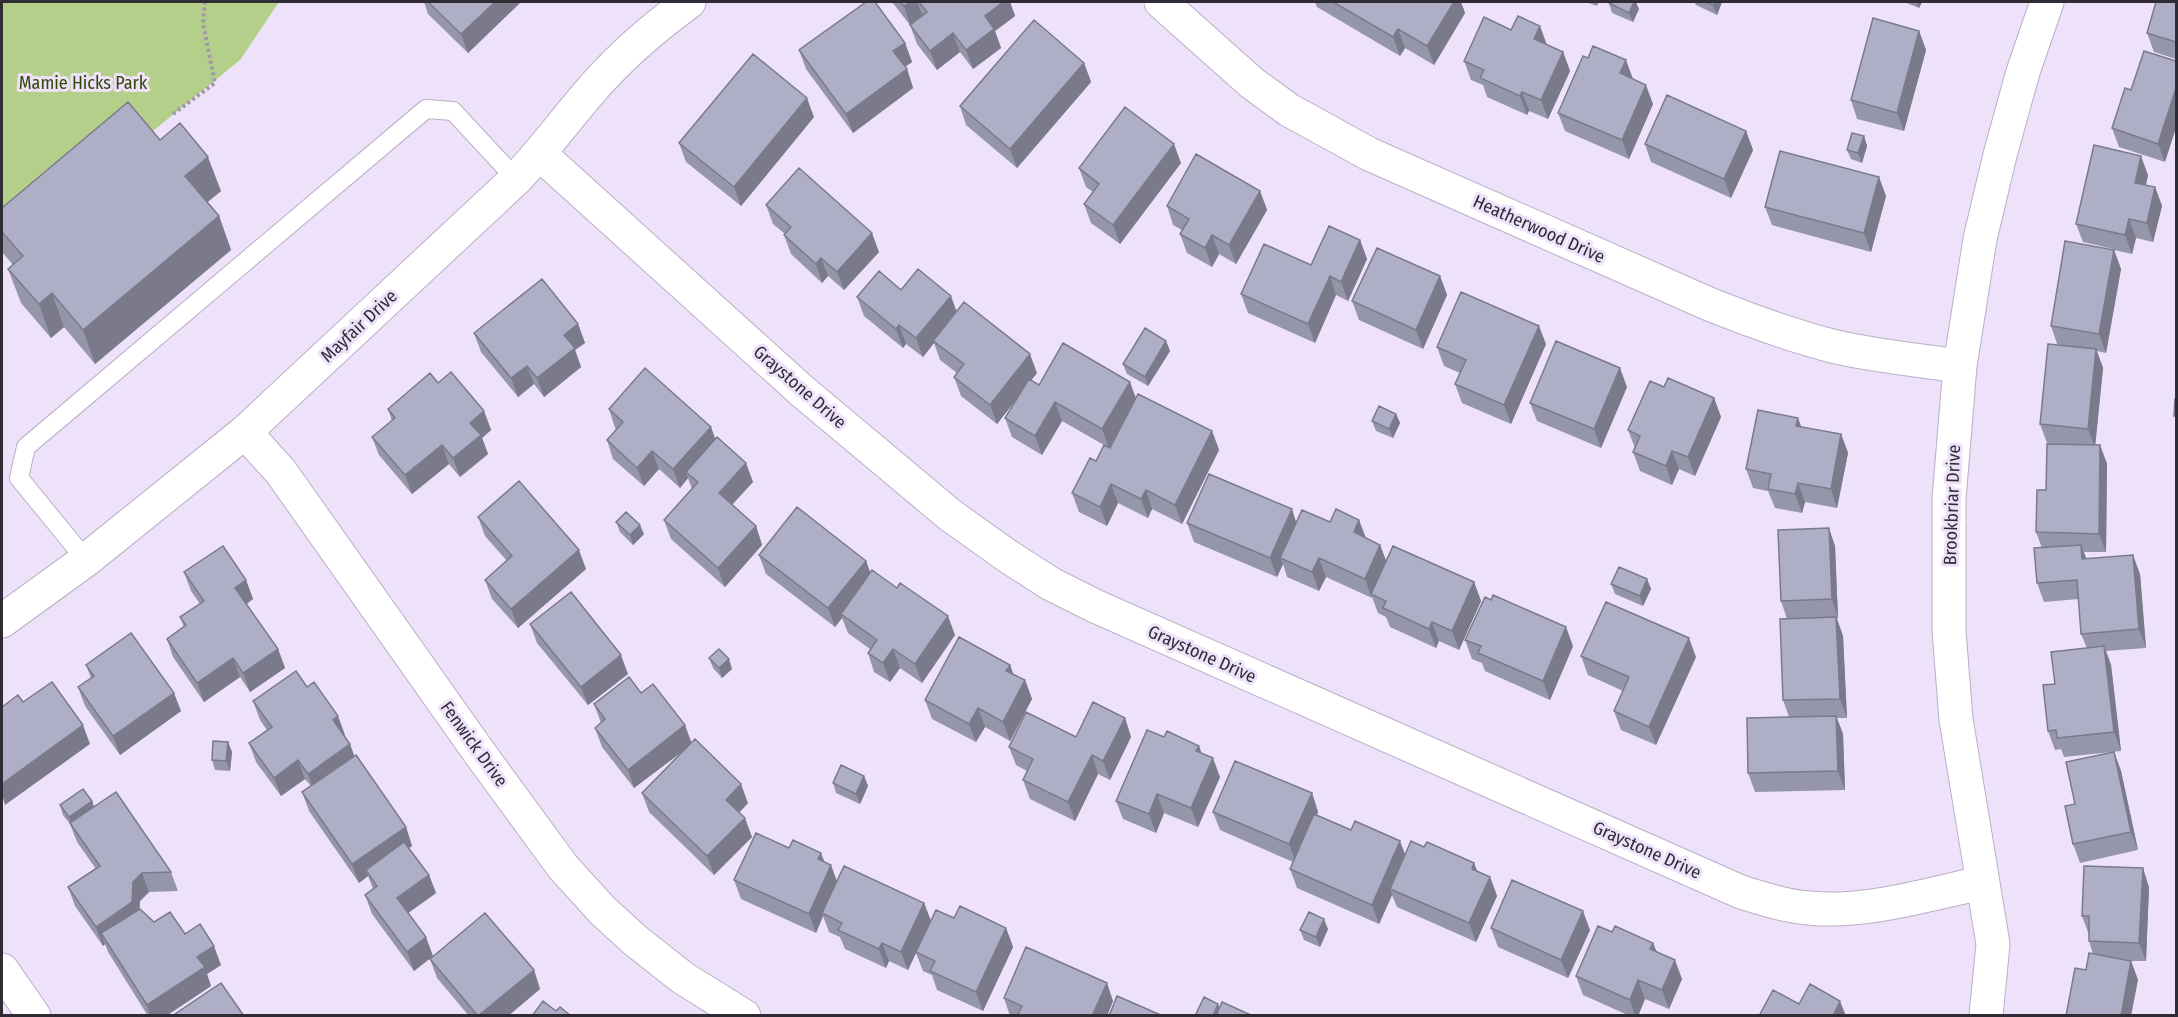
<svg xmlns="http://www.w3.org/2000/svg" width="2178" height="1017" font-family="'Fira Sans Condensed',sans-serif">
<style>
.green{fill:#b3cf89}
.lines{fill:none;stroke-linecap:round;stroke-linejoin:round}
.service-casing{stroke:#baafc6;stroke-width:20}
.minor-casing{stroke:#baafc6;stroke-width:35}
.tertiary-casing{stroke:#baafc6;stroke-width:35}
.path{stroke:#a097a9;stroke-width:4;stroke-dasharray:3 3;stroke-linecap:butt}
.service{stroke:#fff;stroke-width:18}
.minor{stroke:#fff;stroke-width:33}
.tertiary{stroke:#fff;stroke-width:33}
.wall{fill:#9696ab}
.shaded-wall{fill:#7a7a8b}
.building{fill:#aeafc7;stroke:#7a7a8b;stroke-width:1.5}
.labels{text-anchor:middle;dominant-baseline:central;stroke-width:6;stroke-linejoin:round;paint-order:stroke}
.park-label{font-size:18px;fill:#334707;stroke:#eee2fa}
.street-label{font-size:18px;fill:#302c35;stroke:#eee2fa}
</style>
<rect width="100%" height="100%" fill="#eee2fa"/>
<!-- green -->
<path class="green" d="M2 2H279L240 60 2 254Z"/>
<g class="lines">
<defs>
<path id="service" d="M86 560 19 478 26 447 426 109 453 111 516 179"/>
<path id="minor" d="M1161 2 1252 83 1289 110 1369 154 1709 304C1749 320 1790 335 1832 346 1874 356 1917 360 1960 366
M540 154 802 391 950 515 1009 557 1051 584 1095 606 1741 892C1764 899 1785 906 1809 908 1865 914 1928 894 1982 883
M245 432 281 472 481 755 563 867 603 911 636 941 683 978 744 1016
M2 970 34 1016
M1986 1016 1993 944 1956 719 1949 631V499L1960 366 1980 239 2000 155 2023 72 2047 2"/>
<path id="tertiary" d="M2 621 86 560 245 432 516 179C542 152 563 123 587 95 617 59 652 29 689 2"/>
</defs>
<!-- service casing -->
<use href="#service" class="service-casing"/>
<!-- minor casing -->
<use href="#minor" class="minor-casing"/>
<!-- tertiary casing -->
<use href="#tertiary" class="tertiary-casing"/>
<!-- path -->
<path class="path" d="M173 114 215 83 203 24 205 2"/>
<!-- service -->
<use href="#service" class="service"/>
<!-- minor -->
<use href="#minor" class="minor"/>
<!-- tertiary -->
<use href="#tertiary" class="tertiary"/>
</g>
<!-- wall -->
<path class="wall" d="M424 2H521L468 53 428 14Z
M892 2H1010L1015 16 995 31 1001 48 973 69 960 52 937 70 917 44 910 25Z
M1315 2H1461L1465 13 1434 65 1405 48 1400 56 1317 7Z
M1586 2H1599L1597 6Z
M1694 2H1722L1717 15 1696 5Z
M1904 2H1922L1919 8Z
M2176 2V59L2154 52 2147 33Z
M1609 3 1639 9 1633 22 1612 13Z
M1511 30 1563 52 1570 71 1548 119 1529 111 1527 115 1487 97 1483 85 1471 80 1464 61Z
M1919 31 1926 50 1904 131 1857 119 1851 100Z
M905 43 912 62 905 67 907 69 913 88 853 133 806 69 799 50Z
M2144 51 2165 162 2119 147 2112 128 2131 90Z
M1084 63 1091 82 1017 168 966 125 960 106Z
M1633 79 1653 104 1629 159 1565 131 1558 113Z
M814 117 741 206 686 162 679 143Z
M1746 131 1753 150 1731 198 1651 162 1645 144Z
M1864 136 1867 146 1862 163 1851 159 1847 150Z
M160 140 221 191 207 202 219 216 231 250 95 364 64 327 51 338 21 303 8 269 13 265 2 252V208Z
M1181 163 1120 244 1091 223 1084 204 1093 192 1086 187 1079 168Z
M2148 175 2146 185 2155 187 2162 206 2153 242 2136 238 2132 254 2114 250 2121 269 2106 353 2097 351 2103 368 2095 445H2100L2107 464 2106 552H2084L2086 558 2140 574 2146 648 2106 651 2111 665 2121 751 2064 757 2061 749 2055 750 2048 731 2055 684 2087 648 2081 634 2079 599 2044 602 2037 583 2042 548 2036 532 2046 490 2062 445 2047 443 2040 424 2070 347 2057 344 2051 326 2113 249 2083 242 2076 224Z
M1260 191 1267 210 1236 264 1219 254 1212 267 1187 253 1180 234 1182 230 1173 225 1167 206Z
M1886 196 1871 252 1772 225 1765 207Z
M766 205 879 252 844 290 828 276 822 283 791 254 784 235 785 234 773 224Z
M1360 240 1367 259 1348 301 1336 295 1315 343 1248 313 1241 294 1311 265Z
M1440 276 1447 295 1423 349 1359 320 1352 301Z
M901 290 956 312 1037 373 1031 380 1039 385 1136 398 1212 431 1219 450 1182 524 1152 509 1148 518 1118 503 1107 526 1079 512 1072 493 1096 461 1104 445 1062 421 1042 455 1012 437 1005 418 1019 396 997 424 961 396 954 377 957 373 940 360 934 343 923 357 906 344 903 348 864 316 857 297Z
M578 324 585 343 575 350 581 367 544 397 534 384 518 397 481 352 474 333Z
M1166 341 1170 351 1148 386 1127 374 1123 364Z
M1546 344 1511 424 1462 403 1455 384 1460 373 1444 366 1437 347Z
M438 383 484 411 491 430 482 438 488 454 460 477 449 464 412 494 379 455 372 437 392 421 388 409Z
M1627 387 1601 448 1537 421 1530 403Z
M1664 387 1714 398 1721 417 1695 476 1679 469 1672 485 1640 471 1633 452 1635 448 1628 430Z
M609 409 715 439 753 482 732 505 756 526 762 545 725 587 671 539 664 520 692 489 688 478 680 488 659 469 644 486 613 459 607 440 617 429 615 428Z
M1396 414 1400 423 1393 438 1376 431 1372 421Z
M1798 418 1801 427 1841 434 1848 453 1837 508 1805 502 1802 513 1775 508 1768 491 1753 488 1746 469Z
M478 517 586 569 518 628 492 599 485 580 507 561 485 536Z
M1359 520 1366 538 1380 545 1386 561 1474 582 1481 601 1459 650 1439 641 1436 648 1390 627 1386 617 1378 613 1372 597V598L1326 577 1319 591 1287 577 1283 564 1277 577 1194 542 1187 523H1296L1330 522Z
M616 522 644 534 633 545 620 532Z
M1835 546 1838 618H1837L1843 636 1847 718H1837L1843 734 1845 790 1755 792 1748 773 1789 717 1783 700 1787 619 1781 601Z
M759 555 866 561 870 572 955 635 922 683 900 668 890 682 874 672 868 653 870 649 848 633 842 618 835 627 766 574Z
M184 572 246 580 253 599 247 604 278 649 285 668 250 692 240 677 204 702 173 657 167 639 184 627 180 617 200 604 191 591Z
M1647 579 1651 589 1643 606 1615 594 1611 584Z
M530 624 628 674 588 705 537 643Z
M1465 640 1573 646 1550 700 1485 671 1482 663 1472 659Z
M1581 656 1696 657 1656 745 1621 730 1614 711 1623 691 1588 675Z
M709 658 732 669 722 678 713 668Z
M86 665 181 711 120 755 85 706 78 687 91 678Z
M1010 665 1013 674 1025 680 1032 699 1010 741 985 727 976 742 932 719 925 700Z
M641 693 692 743 748 803 739 813 752 837 714 875 649 812 642 793 686 749 634 788 602 747 595 728 601 723 594 704Z
M253 701 345 735 344 736 354 756 406 827 412 846 409 848 429 875 436 893 408 913 433 956 414 971 372 914 365 895 373 889 368 876 359 883 309 811 302 792 311 786 305 779 281 796 256 762 249 743 267 730 260 720Z
M1125 718 1131 737 1110 780 1098 774 1075 821 1030 799 1023 780 1027 771 1016 765 1009 747 1076 737Z
M228 742 232 752 230 771 215 770 212 760Z
M2114 752 2121 771 2138 850 2080 863 2073 844Z
M1202 754 1220 777 1198 827 1164 813 1156 833 1123 819 1116 801Z
M864 776 868 786 860 804 836 793 833 783Z
M1312 793 1318 812 1317 815 1405 854 1424 847 1474 863 1477 871 1490 877 1497 896 1476 942 1397 907 1392 895 1379 924 1297 888 1290 869 1293 862 1220 830 1213 812Z
M92 801 94 807 171 872 178 891 149 892 140 901 139 909 154 922 185 934 221 965 207 974 211 986 166 1016H148L108 952 105 944 103 946 75 906 68 887 96 869 77 842 70 824 63 815 60 805Z
M789 848 825 862 837 882 924 903 931 921 954 918 1006 928 1013 947 983 1011 937 990 932 975 923 971 916 953 908 970 889 961 886 968 845 949 840 937 829 932 823 916 816 933 741 899 734 880Z
M2149 887 2146 961H2131L2138 980 2086 970 2093 954 2089 941V935L2082 916Z
M1491 928 1590 930 1568 978 1498 947Z
M1328 929 1320 947 1304 940 1300 930Z
M1612 932 1653 943 1657 952 1682 979 1669 1009 1645 999 1638 1016H1630L1583 995 1576 976Z
M430 959 534 970 540 989 508 1016H469L437 978Z
M1004 998 1113 1001 1107 1016H1010Z"/>
<!-- shaded-wall -->
<path class="shaded-wall" d="M495 2H521L468 53 461 34Z
M910 2H917L923 16 910 25 904 6Z
M1003 2H1010L1015 16 995 31 1001 48 973 69 966 50 985 16Z
M1454 2H1461L1465 13 1434 65 1427 46Z
M1634 2H1636L1639 9 1633 22 1629 13Z
M1715 2H1722L1717 15 1713 5Z
M1917 2H1922L1919 8Z
M1540 26 1547 45 1534 39Z
M1398 29 1405 48 1400 56 1393 37Z
M1919 31 1926 50 1904 131 1897 113Z
M953 33 960 52 937 70 930 51Z
M905 43 912 62 900 70 893 51Z
M1563 52 1570 71 1548 119 1541 100Z
M1626 60 1633 79 1620 73Z
M1084 63 1091 82 1017 168 1010 149Z
M907 69 913 88 853 133 846 114Z
M1646 85 1653 104 1629 159 1622 140Z
M2176 88V128L2165 162 2158 144Z
M1522 92 1529 111 1527 115 1520 96Z
M807 98 814 117 741 206 734 187Z
M1746 131 1753 150 1731 198 1724 179Z
M1864 136 1867 146 1862 163 1858 153Z
M1174 144 1181 163 1120 244 1113 225Z
M2141 156 2148 175 2142 202 2135 183Z
M208 157 221 191 198 210 185 176Z
M1879 177 1886 196 1871 252 1864 233Z
M2155 187 2162 206 2153 242 2147 223Z
M1260 191 1267 210 1236 264 1229 245Z
M219 216 231 250 95 364 83 330Z
M2129 219 2136 238 2132 254 2125 235Z
M872 233 879 252 844 290 837 272Z
M1212 235 1219 254 1212 267 1205 248Z
M1360 240 1367 259 1348 301 1341 282Z
M2114 250 2121 269 2106 353 2099 334Z
M821 258 828 276 822 283 816 264Z
M1330 276 1336 295 1315 343 1308 324Z
M1440 276 1447 295 1423 349 1416 330Z
M52 293 64 327 51 338 39 304Z
M951 296 958 315 933 341 934 343 923 357 916 338Z
M578 324 585 343 575 350 581 367 544 397 537 378 564 335Z
M899 325 906 344 903 348 896 329Z
M1539 326 1546 344 1511 424 1504 405Z
M1166 341 1170 351 1148 386 1145 377Z
M2096 349 2103 368 2095 448 2088 429Z
M1030 354 1037 373 997 424 990 405Z
M527 366 534 384 518 397 511 378Z
M1620 368 1627 387 1601 448 1594 429Z
M1130 382 1137 401 1109 448 1102 429Z
M1714 398 1721 417 1695 476 1688 457Z
M1055 402 1062 421 1042 455 1035 436Z
M484 411 491 430 482 438 488 454 460 477 453 458 470 423Z
M1396 414 1400 423 1393 438 1389 429Z
M1798 418 1805 437 1796 426Z
M711 427 718 446 686 472 688 478 680 488 673 469Z
M1212 431 1219 450 1182 524 1175 505Z
M1841 434 1848 453 1837 508 1831 489Z
M442 445 449 464 412 494 405 475Z
M2100 445 2107 464 2106 552 2099 534Z
M652 451 659 469 644 486 637 468Z
M1672 451 1679 469 1672 485 1666 466Z
M746 463 753 482 725 512 719 493Z
M1798 483 1805 502 1802 513 1795 494Z
M1111 484 1118 503 1107 526 1100 507Z
M1146 490 1152 509 1148 518 1141 499Z
M1292 509 1298 528 1280 558 1283 564 1277 577 1270 558Z
M1359 520 1366 539 1354 532Z
M640 525 644 534 633 545 630 535Z
M756 526 762 545 725 587 718 568Z
M1829 528 1835 546 1838 618 1832 599Z
M1380 545 1387 563 1371 594 1372 598 1365 579Z
M2081 545 2088 563 2082 559Z
M579 550 586 569 518 628 511 609Z
M2133 555 2140 574 2146 648 2139 629Z
M1319 558 1326 577 1319 591 1312 572Z
M866 561 873 580 841 614 842 618 835 627 828 608Z
M1647 579 1651 589 1643 606 1640 596Z
M246 580 253 599 242 606 235 588Z
M1474 582 1481 601 1459 650 1452 631Z
M948 616 955 635 922 683 915 664Z
M1836 617 1843 636 1847 718 1840 699Z
M1432 622 1439 641 1436 648 1429 629Z
M1566 627 1573 646 1550 700 1543 681Z
M1689 638 1696 657 1656 745 1649 727Z
M2104 646 2111 665 2121 751 2114 732Z
M278 649 285 668 250 692 243 673Z
M893 649 900 668 890 682 883 663Z
M621 655 628 674 588 705 581 687Z
M233 658 240 677 204 702 197 683Z
M729 659 732 669 722 678 719 668Z
M1010 665 1017 684 1006 671Z
M1025 680 1032 699 1010 741 1003 722Z
M174 693 181 711 120 755 113 736Z
M978 708 985 727 976 742 969 724Z
M338 716 345 735 339 739 333 720Z
M1836 716 1843 734 1845 790 1838 771Z
M1125 718 1131 737 1110 780 1103 761Z
M83 725 90 744 5 805 2 794V784Z
M685 725 692 744 634 788 628 770Z
M228 742 232 752 230 771 226 761Z
M350 744 357 763 315 793 308 774Z
M1199 746 1206 765 1196 751Z
M2114 752 2121 771 2138 850 2131 832Z
M1092 755 1098 774 1075 821 1068 802Z
M1213 758 1220 777 1198 827 1191 808Z
M298 760 305 779 281 796 274 778Z
M864 776 868 786 860 804 856 794Z
M741 784 748 803 733 819 726 800Z
M1312 793 1318 812 1296 863 1289 844Z
M1157 794 1164 813 1156 833 1149 814Z
M92 801 95 810 72 827 69 817Z
M745 818 752 837 714 875 707 856Z
M406 827 412 846 370 875 366 870 368 876 359 883 352 864Z
M1400 841 1407 859 1390 889 1392 895 1379 924 1372 905Z
M821 853 828 871 831 865 838 884 822 913 823 916 816 933 809 914 818 859Z
M1474 863 1481 882 1472 869Z
M2143 868 2149 887 2146 961 2139 943Z
M142 873 149 892 140 901 139 921 101 933 105 944 103 946 96 927 133 882Z
M429 875 436 893 404 916 397 898Z
M1490 877 1497 896 1476 942 1469 923Z
M924 903 931 921 908 970 901 952Z
M1583 911 1590 930 1568 978 1561 960Z
M1324 919 1328 929 1320 947 1316 937Z
M1006 928 1013 947 983 1011 976 992Z
M426 937 433 956 414 971 407 952Z
M882 943 889 961 886 968 879 949Z
M1653 943 1660 961 1650 949Z
M214 946 221 965 207 974 211 986 166 1016H150L147 1005 197 957Z
M1675 960 1682 979 1669 1009 1662 990Z
M2131 961 2138 980 2131 1016H2121Z
M534 970 540 989 508 1016H479Z
M1638 980 1645 999 1638 1016H1635L1630 1000Z
M1107 983 1113 1001 1107 1016H1092Z
M1840 1001 1846 1016H1833Z
M1218 1004 1222 1014 1221 1016H1213Z"/>
<!-- building -->
<path class="building" d="M428 2H495L461 34Z
M866 2H875L905 43 893 51 907 69 846 114 799 50Z
M900 2H910L904 6Z
M919 2H1003L985 16 994 29 966 50 953 33 930 51 910 25 927 12Z
M1333 2H1454L1427 46 1398 29 1393 37Z
M1609 2H1634L1629 13 1609 3Z
M1705 2H1715L1713 5Z
M2156 2H2176V42L2147 33Z
M1518 16 1540 26 1534 39 1563 52 1541 100 1522 92 1520 96 1480 78 1484 70 1464 61 1484 17 1511 30Z
M1873 18 1919 31 1897 113 1851 100Z
M1034 20 1084 63 1010 149 960 106Z
M1593 46 1626 60 1620 73 1646 85 1622 140 1558 113 1583 56 1588 58Z
M2144 51 2176 61V88L2158 144 2112 128 2125 88 2131 90Z
M753 54 807 98 734 187 679 143Z
M1667 95 1746 131 1724 179 1645 144Z
M128 102 160 140 180 123 208 157 185 176 219 216 83 330 52 293 39 304 8 269 23 256 2 232V208Z
M1125 107 1174 144 1113 225 1084 204 1099 184 1079 168Z
M1852 133 1864 136 1858 153 1847 150Z
M2094 145 2141 156 2135 183 2155 187 2147 223 2129 219 2125 235 2076 224Z
M1780 151 1879 177 1864 233 1765 207Z
M1196 154 1260 191 1229 245 1212 235 1205 248 1180 234 1189 219 1167 206Z
M799 168 872 233 837 272 821 258 816 264 784 235 791 227 766 205Z
M1329 226 1360 240 1341 282 1330 276 1308 324 1241 294 1264 244 1311 265Z
M2065 241 2114 250 2099 334 2051 326Z
M1377 248 1440 276 1416 330 1352 301Z
M918 269 951 296 916 338 899 325 896 329 857 297 879 271 901 290Z
M542 279 578 324 564 335 575 348 537 378 527 366 511 378 474 333Z
M1461 292 1539 326 1504 405 1455 384 1466 360 1437 347Z
M964 302 1030 354 990 405 954 377 964 364 933 341Z
M1145 328 1166 341 1145 377 1123 364Z
M1556 341 1620 368 1594 429 1530 403Z
M1063 343 1130 382 1102 429 1055 402 1035 436 1005 418 1029 379 1039 385Z
M2048 344 2096 349 2088 429 2040 424Z
M645 368 711 427 673 469 652 451 637 468 607 440 623 422 609 409Z
M451 372 484 411 470 423 481 435 453 458 442 445 405 475 372 437 395 418 388 409 430 373 438 383Z
M1668 378 1714 398 1688 457 1672 451 1666 466 1633 452 1640 436 1628 430 1650 381 1664 387Z
M1138 394 1212 431 1175 505 1146 490 1141 499 1111 484 1100 507 1072 493 1090 458 1096 461 1104 445 1110 448Z
M2175 399H2176V416H2174Z
M1379 406 1396 414 1389 429 1372 421Z
M1758 410 1798 418 1796 426 1841 434 1831 489 1798 483 1795 494 1768 489 1771 474 1746 469Z
M717 437 746 463 719 493 756 526 718 568 664 520 698 482 686 472Z
M2047 444 2100 445 2099 534 2036 532 2037 490H2046Z
M1209 474 1292 509 1270 558 1187 523Z
M519 481 579 550 511 609 485 580 512 556 478 517Z
M797 507 866 561 828 608 759 555Z
M1336 509 1359 520 1354 532 1380 545 1365 579 1319 558 1312 572 1280 558 1302 510 1330 522Z
M626 512 640 525 630 535 616 522Z
M1829 528 1832 599 1781 601 1778 530Z
M2081 545 2082 559 2133 555 2139 629 2081 634 2077 580 2037 583 2034 548Z
M223 546 246 580 235 588 278 649 243 673 233 658 197 683 167 639 186 625 180 617 204 601 184 572Z
M1393 546 1474 582 1452 631 1432 622 1429 629 1383 608 1386 601 1371 594Z
M1619 567 1647 579 1640 596 1611 584Z
M872 570 897 588 900 583 948 616 915 664 893 649 883 663 868 653 877 640 841 614Z
M571 592 621 655 581 687 530 624Z
M1493 595 1566 627 1543 681 1478 653 1481 646 1465 640 1485 597 1491 600Z
M1606 602 1689 638 1649 727 1614 711 1629 677 1581 656Z
M1836 617 1840 699 1783 700 1780 619Z
M131 633 174 693 113 736 78 687 94 676 86 665Z
M959 637 1010 665 1006 671 1025 680 1003 722 978 708 969 724 925 700Z
M2104 646 2114 732 2057 738 2056 730 2048 731 2043 685 2055 684 2051 652Z
M719 649 729 659 719 668 709 658Z
M296 671 307 687 314 682 338 716 333 720 350 744 308 774 298 760 274 778 249 743 272 727 253 701Z
M629 677 641 693 653 684 685 725 628 770 595 728 605 719 594 704Z
M52 682 83 725 2 784V707L18 695 23 702Z
M1093 702 1125 718 1103 761 1092 755 1068 802 1023 780 1033 759 1009 747 1026 712 1076 737Z
M1836 716 1838 771 1748 773 1747 718Z
M1147 730 1164 737 1167 731 1199 746 1196 751 1213 758 1191 808 1157 794 1149 814 1116 801Z
M695 739 741 784 726 800 745 818 707 856 642 793Z
M213 741 228 742 226 761 212 760Z
M2114 752 2131 832 2073 844 2065 806 2075 804 2066 762Z
M356 755 406 827 352 864 302 792Z
M1235 761 1312 793 1289 844 1213 812Z
M841 765 864 776 856 794 833 783Z
M83 789 92 801 69 817 60 805Z
M116 792 171 872 142 873 133 882 132 902 96 927 68 887 100 866 70 823Z
M1314 814 1351 830 1355 821 1400 841 1372 905 1290 869Z
M756 833 789 848 793 840 821 853 818 859 831 865 809 914 734 880Z
M1411 841 1424 847 1427 842 1474 863 1472 869 1490 877 1469 923 1390 889Z
M404 842 429 875 397 898 426 937 407 952 365 895 377 886 366 870Z
M844 866 924 903 901 952 882 943 879 949 838 930 842 923 822 913Z
M2084 866 2143 868 2139 943 2089 941V916H2082Z
M1512 880 1583 911 1561 960 1491 928Z
M960 906 1006 928 976 992 930 971 935 961 916 952 936 910 954 918Z
M140 909 154 922 170 912 185 934 200 924 214 946 197 957 205 967 147 1005 101 933Z
M1309 912 1324 919 1316 937 1300 930Z
M485 913 534 970 478 1016 430 959Z
M1598 926 1612 932 1615 926 1653 943 1650 949 1675 960 1662 990 1638 980 1630 1000 1576 976Z
M1026 947 1107 983 1092 1016H1017L1022 1006 1004 998Z
M2089 953 2131 961 2121 1016H2066L2075 968 2086 970Z
M221 983 244 1016H176L175 1014Z
M1810 984 1840 1001 1833 1016H1759L1773 990 1799 1004Z
M1117 996 1163 1016H1109Z
M1204 997 1218 1004 1213 1016H1200L1196 1014Z
M543 1001 556 1011 560 1007 571 1016H532Z
M1222 1002 1253 1016H1216Z"/>
<g class="labels">
<!-- park labels -->
<g class="park-label">
<text x="83" y="83">Mamie Hicks Park</text>
</g>
<!-- street labels -->
<g class="street-label">
<text transform="translate(1539 229) rotate(24)">Heatherwood Drive</text>
<text transform="translate(359 326) rotate(-43)">Mayfair Drive</text>
<text transform="translate(800 387) rotate(41)">Graystone Drive</text>
<text transform="translate(1952 505) rotate(-88)">Brookbriar Drive</text>
<text transform="translate(1202 654) rotate(24)">Graystone Drive</text>
<text transform="translate(474 744) rotate(54)">Fenwick Drive</text>
<text transform="translate(1647 850) rotate(24)">Graystone Drive</text>
</g>
</g>
<!-- border -->
<rect width="2178" height="1017" fill="none" stroke="#302c35" stroke-width="6"/>
</svg>
